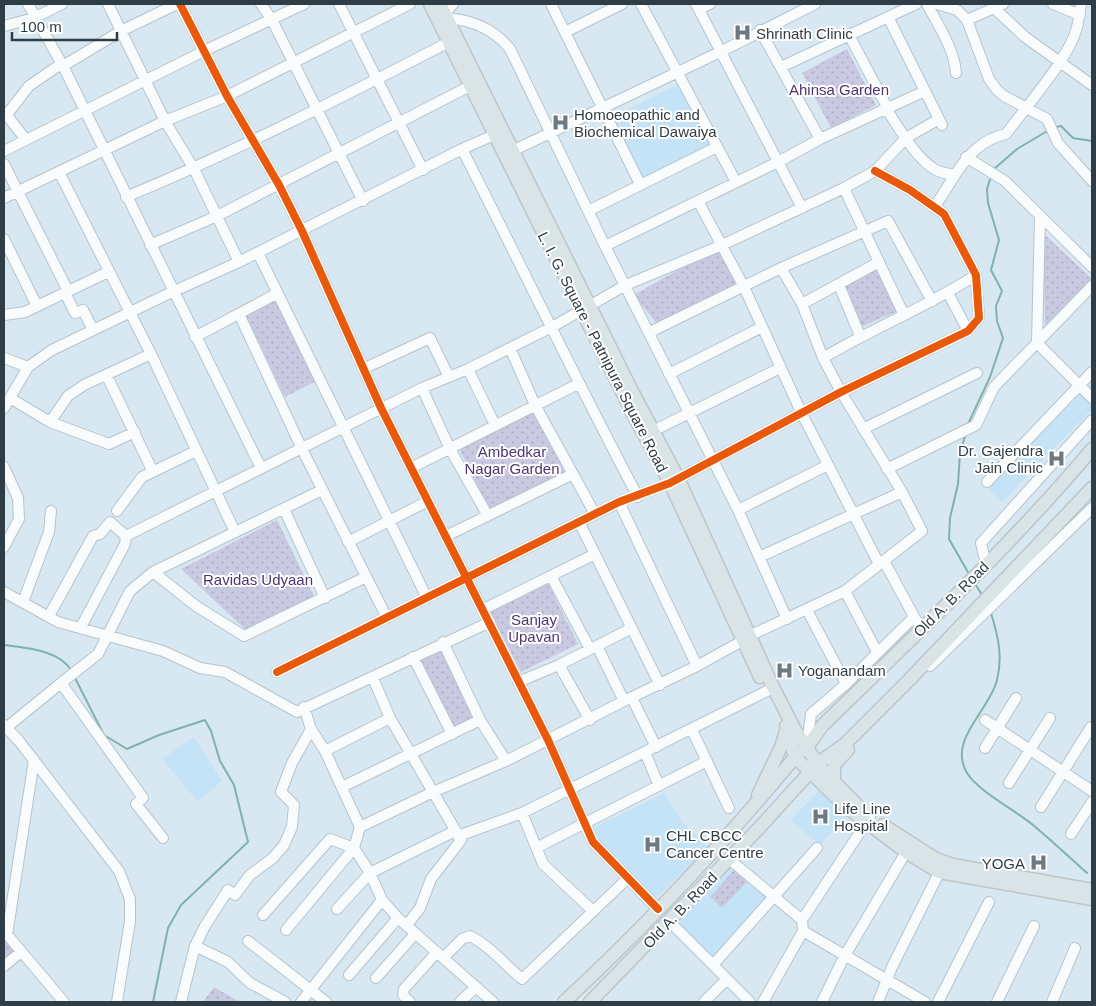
<svg xmlns="http://www.w3.org/2000/svg" width="1096" height="1006" font-family="Arial,sans-serif">
<style>
.built{fill:#c5e3f7}
.green{fill:url(#green-dots)}
.lines{fill:none;stroke-linecap:round;stroke-linejoin:round}
.stream{stroke:#80b2ab;stroke-width:2}
.minor-casing{stroke:#b6c3cc;stroke-width:12}
.major-casing{stroke:#bcc5ca;stroke-width:15}
.minor{stroke:#f9fcfd;stroke-width:10}
.major{stroke:#d9e4e6;stroke-width:12}
.cycleway-casing{stroke:#fff;stroke-width:11}
.cycleway{stroke:#e8590c;stroke-width:8}
.labels{text-anchor:middle;dominant-baseline:central;stroke-width:4;stroke-linejoin:round;paint-order:stroke}
.poi-label{font-size:15px;fill:#2f3d46;stroke:#fff;text-anchor:start}
.park-label{font-size:15px;fill:#4e3672;stroke:#fff}
.street-label{font-size:15px;fill:#2f3d46;stroke:#fff}
</style>
<defs>
<pattern id="green-dots" width="8" height="8" patternUnits="userSpaceOnUse" patternTransform="scale(1.25)"><rect width="8" height="8" fill="#c9cae1"/><path d="M2 2h.1M6 6h.1" fill="none" stroke="#adaec2" stroke-width="1.8" stroke-linecap="round"/></pattern>
</defs>
<rect width="100%" height="100%" fill="#d8e8f2"/>
<!-- built -->
<path class="built" d="M678 84 710 145 643 179 612 117Z
M1092 382V409L1002 502 988 489Z
M194 737 222 781 198 802 162 759Z
M822 787 850 813 820 845 790 820Z
M665 793 681 821 709 847 656 898 595 841 590 829Z
M732 865 770 899 715 958 676 921Z"/>
<!-- green -->
<path class="green" d="M847 49 876 105 831 128 802 73Z
M1043 233 1092 279 1045 326Z
M718 247 739 283 662 330 634 295Z
M878 267 898 311 858 328 838 285Z
M276 297 318 380 285 397 245 313Z
M535 409 565 473 489 509 458 446Z
M277 520 316 600 246 630 181 569Z
M548 583 578 644 521 672 490 611Z
M444 647 476 716 448 730 416 661Z
M734 870 747 882 722 908 710 897Z
M4 935 17 951 4 962Z
M214 987 240 1002H203Z"/>
<g class="lines">
<!-- stream -->
<path class="stream" d="M1056 127 1061 126 1073 138 1092 141
M994 169 1017 149 1049 130
M968 424 990 377 1003 338 997 321 996 306 1002 291 991 270 999 240 988 203 987 189 991 176
M966 433 960 453 958 484 950 518 949 539 969 574
M974 582 982 595
M991 613C998 636 1003 656 997 680 990 710 947 740 967 773 979 792 1015 810 1033 825 1051 840 1069 857 1087 873
M4 645C27 648 59 650 72 671
M75 678 104 735 127 749 159 735 205 720 211 731 220 761 234 785 248 842 181 905 168 928 153 1002"/>
<defs>
<path id="minor" d="M28 4 63 66 261 468
M108 4 165 121 194 169 239 262
M180 4 227 96 279 185 302 231 381 408 548 740 593 842 658 909
M261 4 272 20 363 201
M339 4 423 170
M551 4 640 184
M641 4 736 182
M696 4 802 208
M927 4C938 25 954 48 956 73
M937 4 957 10 967 20 989 79 997 90 1004 96 1047 119 1058 143 1092 181
M1053 4 1080 15
M994 8 1025 37 1092 85
M699 9 710 4
M445 13 453 4
M888 17 942 125
M447 18C472 20 494 29 510 49L605 246 738 510 787 619
M967 20 1003 4
M4 26 34 18 62 4
M760 30 820 139
M565 32 622 4
M849 35 888 109
M63 66 121 31 177 4
M781 67 916 4
M887 110C899 128 917 160 936 170 942 173 949 174 955 175 968 155 982 139 1006 134 1025 108 1070 57 1077 27 1079 19 1080 11 1081 4
M26 140 9 118 8 113 29 86 61 64
M462 149C521 265 577 382 638 497
M4 151 204 51 304 4
M508 153 722 51 815 4
M966 157 1005 181 1092 267
M4 164 68 291
M59 172 151 354 235 532
M844 188 904 315
M126 197C236 151 343 97 449 42
M4 198 165 121 227 96 410 4
M698 201 744 287 802 414 879 564
M934 208 955 175
M588 211 717 147
M1040 216 1037 343 1092 398
M4 239 37 306
M150 245 217 216 470 86
M605 246 778 162 820 139 925 91
M258 253 427 598
M839 285 860 336
M65 293 75 313 83 310 93 330
M948 293 968 331
M802 304 879 262
M239 314 302 449 387 618
M4 315 25 312 108 272
M650 332 781 268 888 221 932 301
M195 337 276 294
M510 348 535 405 595 514
M4 358 28 367
M823 358C873 328 927 307 976 275
M365 368 430 338 449 377
M468 369 495 425
M669 374 762 327
M107 376 153 472
M422 388 450 449 488 516
M10 398 50 422 109 444 135 432
M4 408 28 367 52 350 172 292 239 262 462 149 501 132
M50 422 68 396 84 385 151 354
M863 429 977 373
M653 431 780 368
M4 467 18 498 19 519 4 547
M411 468 578 384
M887 469 976 425 994 387 1092 286
M987 482 1092 372
M619 502 697 666
M284 509 325 598
M738 510 828 465
M117 511 142 477 196 451
M579 522 660 685
M126 536 422 388 468 369 552 327 626 285 722 245 844 188 875 171 906 138 939 119
M446 536 573 474
M348 542 428 501
M759 557 902 492
M884 561 917 622
M986 564 981 543 1092 420
M153 572 196 606 244 636 366 577
M551 576 590 649
M845 591 877 652
M4 592 58 622 163 651 200 668 225 672 297 712 490 622
M23 602 49 532 51 511
M484 609 595 554
M807 610 846 684
M49 616 93 536 100 534 110 522 126 536
M81 627 125 544 126 536
M749 636 845 591 922 531 902 492 841 392 823 358 802 304 781 268
M443 642 480 720 506 761
M597 646 624 701
M413 657 452 734
M559 665 590 720
M930 666 1092 508
M277 672 619 502 670 483 841 392 968 331 979 318 976 275 944 214 910 190 875 171
M373 678 390 718 461 840 431 879 420 908 407 925
M518 682 559 665 632 628
M61 683 98 654 130 591 153 572 322 490
M632 698 656 747
M304 707 311 729 325 751 360 827 354 848 370 873 382 900 398 918 493 1002
M985 720 1092 791
M4 725 19 741 119 871 130 899V921L117 1002
M6 728 61 683 143 798 136 804 163 838
M692 730 729 808
M807 746 811 714 846 684 914 617
M985 748 1016 698
M325 751 390 718
M645 752 659 786
M1009 783 1050 718
M342 787 480 720
M1041 807 1091 727
M522 813 543 864 593 911
M360 827 433 792 506 761 624 701 697 666 742 641
M1071 834 1092 802
M458 836 522 813 767 691
M538 847 707 761
M729 859 802 920 803 931 925 1002
M337 909 370 873 455 831
M263 915 330 839 354 848 286 930
M802 920 870 817
M669 921 750 1002
M4 931 64 1002
M7 935 34 760
M248 941 326 1002
M195 946 228 962 250 983 285 1002
M444 957 462 939 470 936C490 946 505 965 522 979L628 878
M713 965 817 848
M4 966 21 952
M349 975 398 918
M376 978 415 934
M181 1002 195 946 205 926 228 890 235 895 250 875 273 858 284 845 292 827 294 805 281 792 292 763 311 729
M301 1002 382 900
M410 1002 403 995 404 989 437 952
M460 1002 476 987
M704 1002 726 980
M763 1002 803 931
M822 1002 844 957 906 852
M878 1002 892 967 943 865
M938 1002 989 902
M997 1002 1034 926
M1052 1002 1075 948"/>
<path id="major" d="M430 4 633 414 670 483 760 677
M440 4 631 389 678 478 773 687 795 730 807 747 822 726C914 636 1009 548 1092 449
M834 784V765L848 750
M758 795 781 747 787 728
M859 807 817 764 844 745 910 679 1092 488
M883 825 936 859 953 865 1092 890
M564 1002C646 926 724 843 795 757L786 726
M590 1002 760 827 809 773 817 764 807 747 795 757 845 806 906 852 939 872 1092 899"/>
</defs>
<!-- minor casing -->
<use href="#minor" class="minor-casing"/>
<!-- major casing -->
<use href="#major" class="major-casing"/>
<!-- minor -->
<use href="#minor" class="minor"/>
<!-- major -->
<use href="#major" class="major"/>
<defs>
<path id="cycleway" d="M180 4 227 96 279 185 302 231 381 408 548 740 593 842 658 909
M277 672 619 502 670 483 841 392 968 331 979 318 976 275 944 214 910 190 875 171"/>
</defs>
<!-- cycleway casing -->
<use href="#cycleway" class="cycleway-casing"/>
<!-- cycleway -->
<use href="#cycleway" class="cycleway"/>
</g>
<!-- icons -->
<defs>
<symbol id="hospital-bare" viewBox="-9 -9 18 18"><path d="M-5-5h3v3.5h4V-5h3V5h-3V1.5h-4V5h-3Z" fill="#6a7982" stroke="#fff" stroke-width="2.5" paint-order="stroke"/></symbol>
</defs>
<g fill-rule="evenodd">
<use href="#hospital-bare" x="730" y="20" width="25" height="25"/>
<use href="#hospital-bare" x="548" y="110" width="25" height="25"/>
<use href="#hospital-bare" x="1044" y="446" width="25" height="25"/>
<use href="#hospital-bare" x="772" y="658" width="25" height="25"/>
<use href="#hospital-bare" x="808" y="804" width="25" height="25"/>
<use href="#hospital-bare" x="640" y="832" width="25" height="25"/>
<use href="#hospital-bare" x="1026" y="850" width="25" height="25"/>
</g>
<g class="labels">
<!-- poi labels -->
<g class="poi-label">
<text x="756" y="33">Shrinath Clinic</text>
<text x="574" y="114">Homoeopathic and<tspan x="574" dy="17">Biochemical Dawaiya</tspan></text>
<text x="1043" y="450" text-anchor="end">Dr. Gajendra<tspan x="1043" dy="17">Jain Clinic</tspan></text>
<text x="798" y="670">Yoganandam</text>
<text x="834" y="808">Life Line<tspan x="834" dy="17">Hospital</tspan></text>
<text x="666" y="835">CHL CBCC<tspan x="666" dy="17">Cancer Centre</tspan></text>
<text x="1025" y="863" text-anchor="end">YOGA</text>
</g>
<!-- park labels -->
<g class="park-label">
<text x="839" y="89">Ahinsa Garden</text>
<text x="512" y="451">Ambedkar<tspan x="512" dy="17">Nagar Garden</tspan></text>
<text x="258" y="579">Ravidas Udyaan</text>
<text x="534" y="619">Sanjay<tspan x="534" dy="17">Upavan</tspan></text>
</g>
<!-- street labels -->
<g class="street-label">
<text transform="translate(603 352) rotate(63)">L. I. G. Square - Patnipura Square Road</text>
<text transform="translate(951 599) rotate(-45)">Old A. B. Road</text>
<text transform="translate(680 910) rotate(-46)">Old A. B. Road</text>
</g>
</g>
<!-- border -->
<rect width="1096" height="1006" fill="none" stroke="#2f3d46" stroke-width="10"/>
<!-- scale -->
<path d="M12 32v8h105v-8" fill="none" stroke="#2f3d46" stroke-width="2.5"/>
<text x="20" y="32" font-size="15" fill="#2f3d46" stroke="#ffffff" stroke-width="4" paint-order="stroke">100 m</text>
</svg>
